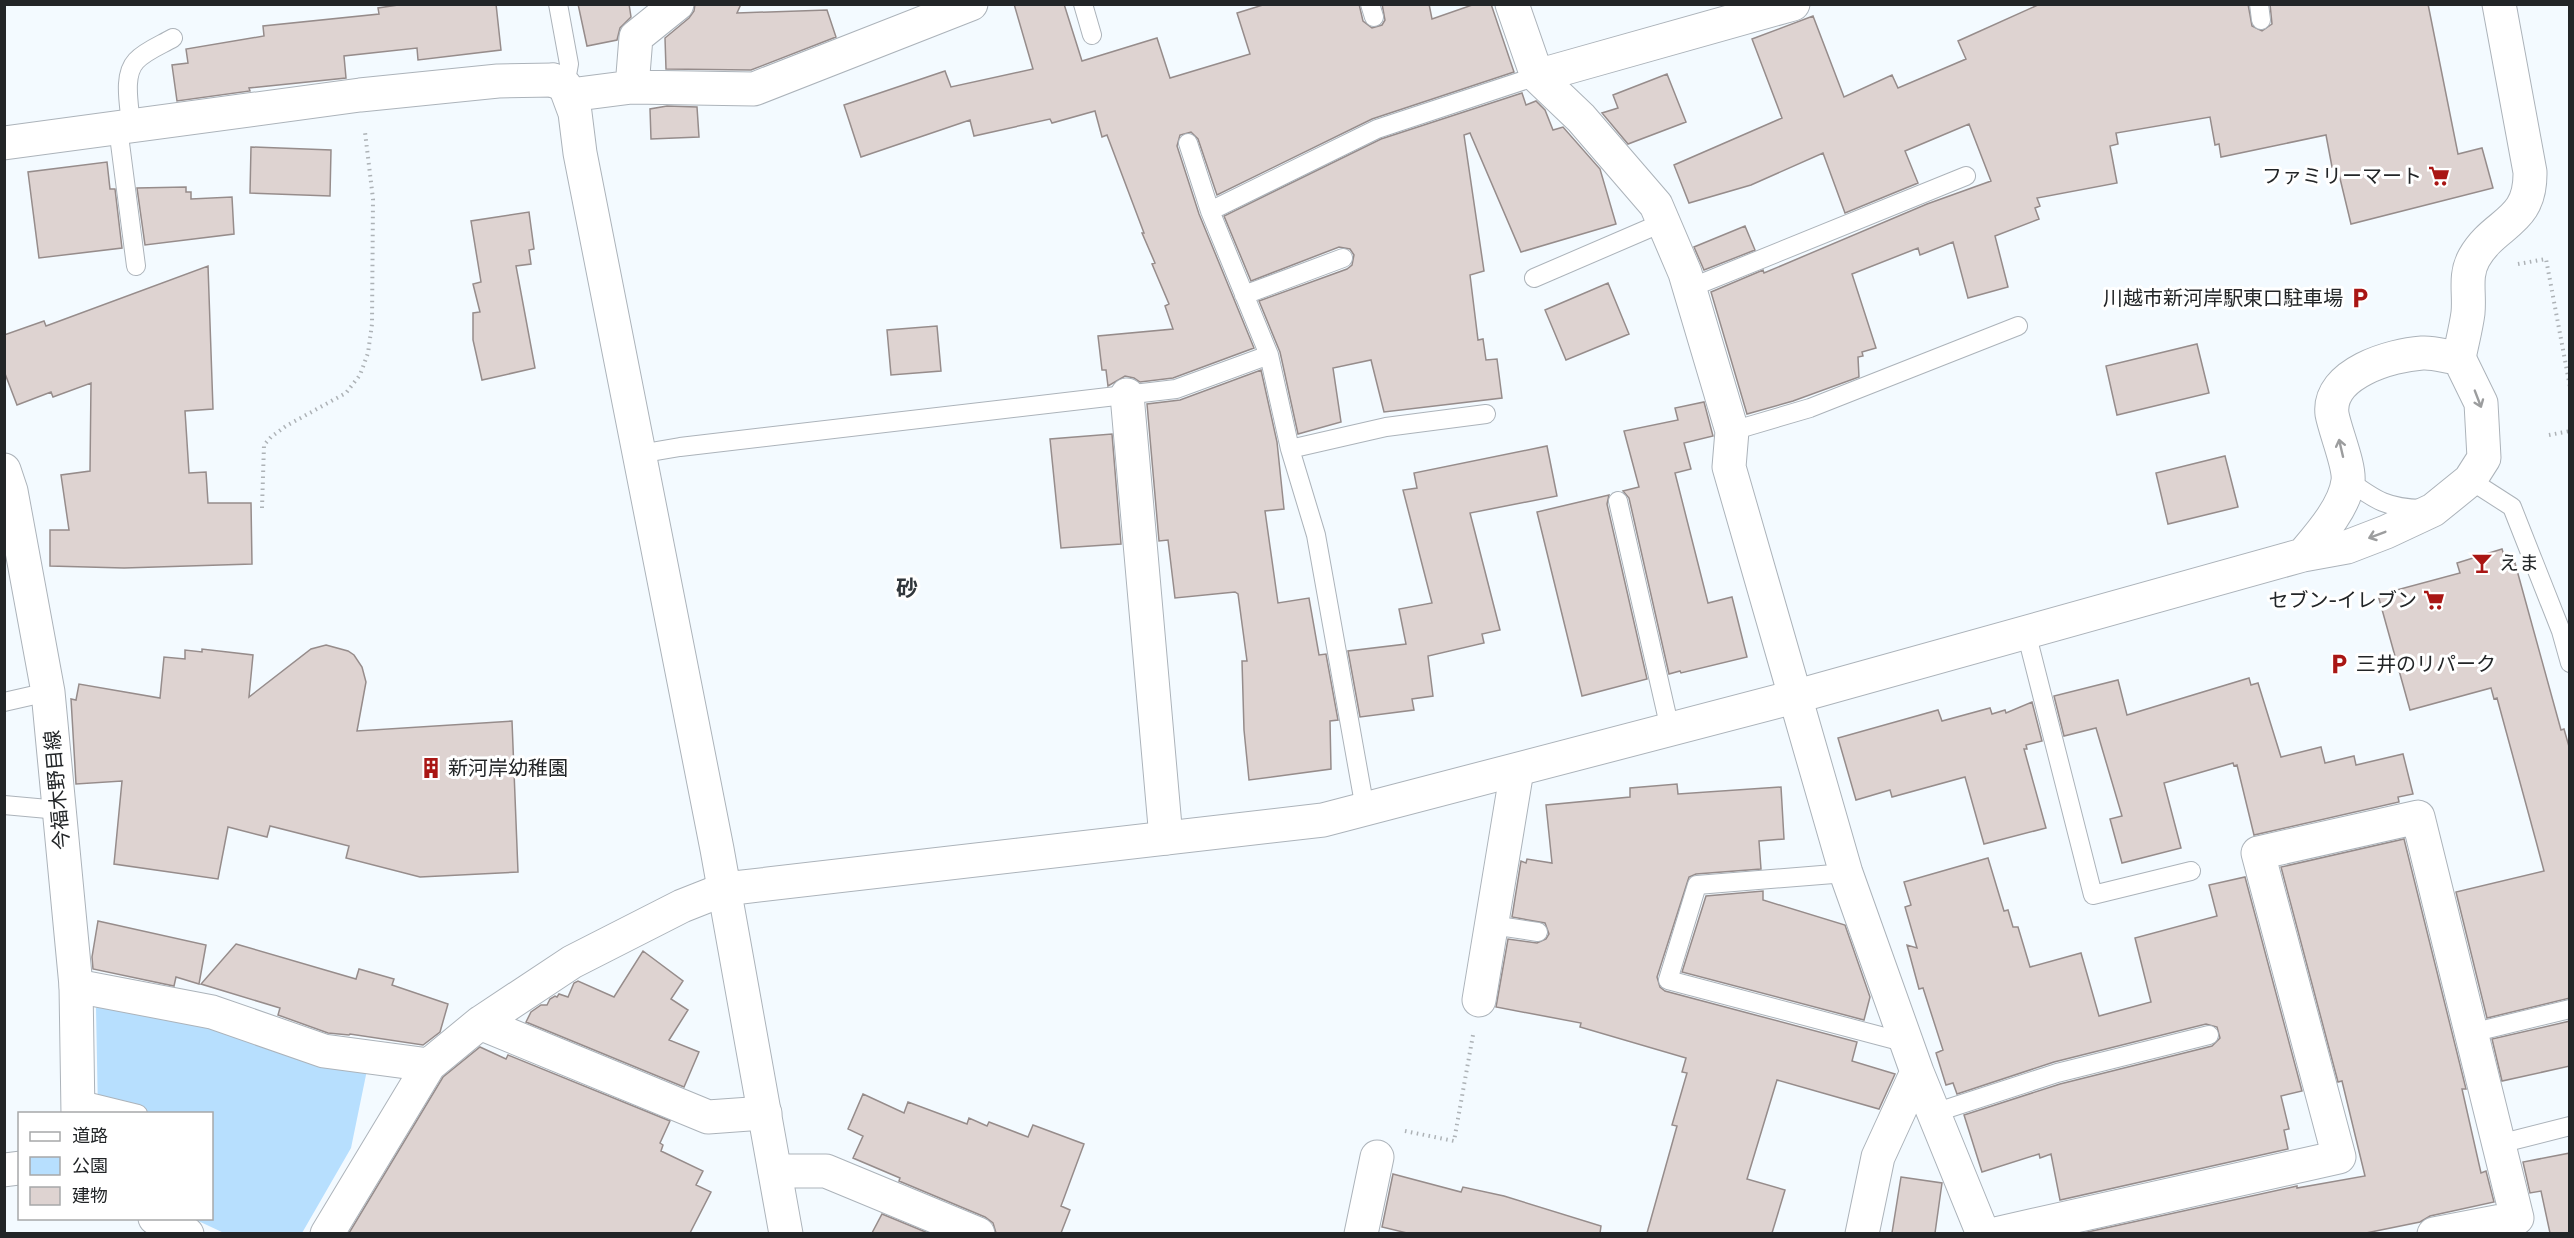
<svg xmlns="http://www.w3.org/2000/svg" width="2574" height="1238" font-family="Cabin,'Noto Sans JP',sans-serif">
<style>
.green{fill:#b7dffe}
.building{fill:#ded3d1;stroke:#968c8b;stroke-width:1.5}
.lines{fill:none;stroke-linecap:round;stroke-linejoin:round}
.service-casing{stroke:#acb3ba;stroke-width:20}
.minor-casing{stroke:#acb3ba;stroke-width:35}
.tertiary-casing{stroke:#acb3ba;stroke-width:35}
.secondary-casing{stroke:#acb3ba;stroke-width:35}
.path{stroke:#adb2b6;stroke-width:4;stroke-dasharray:1.5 4.5;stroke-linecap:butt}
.service{stroke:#fff;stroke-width:18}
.minor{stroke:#fff;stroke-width:33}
.tertiary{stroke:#fff;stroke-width:33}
.secondary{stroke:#fff;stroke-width:33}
.oneway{stroke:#9c9d9e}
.labels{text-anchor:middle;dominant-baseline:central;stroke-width:6;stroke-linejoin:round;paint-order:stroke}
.poi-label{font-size:20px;fill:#222527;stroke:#fff;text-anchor:end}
.street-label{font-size:20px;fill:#222527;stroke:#fff}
.quarter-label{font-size:22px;font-weight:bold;fill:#30363b;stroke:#fff}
</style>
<rect width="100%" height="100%" fill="#f3faff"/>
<!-- green -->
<path class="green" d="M104 1000 367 1070 351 1148 302 1233H224L194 1219 212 1218V1114L98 1113 96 1008Z"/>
<!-- building -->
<path class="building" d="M405 4H496L501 50 418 60 417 48 344 56 346 78 249 88 250 91 177 101 172 65 188 63 186 49 264 36 263 26 379 14 378 8Z
M578 4H629L631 17 620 28 617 40 587 46Z
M695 4H741L737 13 827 10 836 37 751 70 666 69 665 38 689 18 694 11Z
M1014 4H1064L1082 61 1157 38 1170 78 1250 54 1237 13 1266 4H1359L1363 21 1372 28 1382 25 1385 20 1382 4H1429L1432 19 1475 4H1491L1514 72 1372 119 1217 195 1198 139 1191 132 1180 135 1177 146 1199 214 1254 348 1173 378 1140 382 1134 378 1125 376 1108 386 1106 370H1102L1098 336 1173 329 1165 306 1169 304 1152 264 1155 263 1142 233H1144L1107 135 1102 137 1095 111 1052 123 1050 119 974 136 970 120 861 157 844 105 945 71 951 87 1033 69Z
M2040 4H2248L2252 26 2262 31 2272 24 2270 4H2428L2458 154 2482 148 2493 188 2351 224 2337 166 2332 167 2326 135 2221 157 2219 144 2215 145 2210 117 2116 133 2118 144 2110 146 2117 183 2037 198 2040 206 2035 208 2039 219 1995 236 2008 287 1968 298 1953 242 1920 255 1918 248 1852 274 1876 348 1862 352 1863 356 1858 357 1859 377 1793 401 1747 414 1711 292 1763 270 1764 273 1927 204 1991 181 1969 124 1905 151 1918 183 1845 213 1823 153 1751 185 1689 203 1674 165 1782 118 1752 39 1813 16 1844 97 1892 75 1898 88 1966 59 1958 41Z
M1667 74 1686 122 1628 144 1602 113 1618 108 1613 95Z
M1522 93 1526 105 1536 101 1545 110 1553 130 1563 127 1600 169 1616 224 1521 252 1470 133 1464 135 1484 271 1470 275 1478 340 1483 339 1486 360 1497 359 1502 398 1384 412 1371 360 1333 368 1341 422 1298 434 1280 352 1259 301 1347 269 1352 265 1354 255 1350 249 1339 247 1251 281 1224 216 1381 139Z
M667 106 697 107 699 137 651 139 650 109Z
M251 147 331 150 330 196 250 193Z
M107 162 110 189H115L122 248 39 258 28 172Z
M186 187V192H191V199L232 197 234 234 145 245 137 188Z
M529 212 534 249 529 250 531 264 516 266 535 368 482 380 473 340V313L480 312 473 284 481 282 471 221Z
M1745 226 1755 250 1704 270 1694 247Z
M208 266 213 409 185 411 189 473 206 472 208 503H251L252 564 124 568 50 566V530H69L61 475 90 471 91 383 53 397 51 392 17 405 4 371V335L44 321 46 326Z
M1608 283 1629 334 1566 360 1545 310Z
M937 326 941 371 891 375 887 330Z
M2197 344 2209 393 2117 415 2106 366Z
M1261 370 1277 442 1284 509 1265 511 1278 603 1309 598 1319 655 1326 654 1338 720 1330 721 1331 769 1249 780 1244 730 1242 661H1247L1238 594 1235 592 1175 598 1168 540 1159 541 1147 404 1180 400Z
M1704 402 1713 436 1684 443 1691 469 1675 473 1708 603 1732 597 1747 657 1681 673 1680 671 1669 674 1629 498 1623 491 1639 487 1624 431 1678 420 1675 408Z
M1112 434 1121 544 1061 548 1050 439Z
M1547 446 1557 496 1470 513 1500 630 1482 634 1484 643 1428 656 1433 696 1412 699 1414 710 1360 717 1348 651 1406 644 1399 609 1432 603 1403 490 1417 488 1414 473Z
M2225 456 2238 507 2168 524 2156 473Z
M1609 495 1607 504 1647 679 1582 696 1537 512Z
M2502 549 2507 565 2515 563 2561 730 2564 729 2570 750V998L2487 1018 2456 892 2544 871 2536 841 2497 698 2494 699 2491 688 2410 710 2378 595 2460 573 2457 563Z
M326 645 348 651 354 655 362 667 366 682 357 731 512 721 518 872 420 877 346 858 349 846 270 826 267 837 228 827 218 879 114 864 122 781 76 784 71 699 76 700 79 684 160 698 164 657 185 659V650L202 652V649L253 655 249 697 311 649Z
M2249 678 2251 685 2258 683 2281 757 2321 747 2325 763 2354 756 2356 765 2403 754 2413 794 2398 797 2399 802 2254 835 2237 765 2234 766 2233 763 2164 783 2181 848 2122 863 2110 819 2122 816 2096 728 2064 736 2054 696 2118 680 2127 715Z
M2032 702 2042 741 2026 745 2027 749H2024L2046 828 1984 844 1965 777 1892 797 1890 790 1856 800 1838 738 1938 710 1942 721 1990 708 1992 714 2005 710 2006 713Z
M1677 784 1678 794 1781 787 1784 839 1759 841 1761 869 1696 874 1689 877 1657 977 1660 987 1665 991 1857 1042 1852 1061 1895 1074 1879 1109 1777 1080 1747 1179 1785 1190 1772 1233H1647L1677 1126 1672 1125 1687 1073 1682 1072 1686 1058 1580 1027 1581 1023 1496 1007 1508 939 1537 943 1546 939 1549 934 1545 923 1512 917 1521 861 1526 863 1527 859 1552 863 1546 805 1630 797V788Z
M2404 839 2466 1089H2462L2481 1173 2486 1171 2494 1202 2430 1216 2420 1222 2366 1233H2083L2297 1186V1188L2365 1176 2342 1081 2338 1082 2281 867Z
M1988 858 2004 911 2008 910 2013 927H2018L2030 967 2081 953 2099 1016 2151 1002 2135 938 2217 916 2209 885 2245 877 2302 1091 2281 1096 2289 1129 2284 1130 2288 1149 2060 1200 2051 1154 2040 1158 2039 1154 1982 1172 1964 1115 2060 1084 2212 1046 2220 1038 2217 1027 2206 1024 2054 1062 1957 1094 1953 1083 1946 1085 1936 1053 1943 1050 1923 988 1919 989 1907 945 1917 948 1905 907 1911 905 1904 882Z
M1763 891V900L1845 925 1870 997 1864 1020 1682 972 1706 896Z
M98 921 206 945 199 984 176 977 174 986 93 969 92 957Z
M236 944 356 979 359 969 394 979 392 985 448 1004 440 1032 423 1045 350 1034 349 1035 328 1033 278 1015 280 1008 201 984Z
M643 951 683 981 671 999 688 1010 669 1040 699 1052 684 1087 526 1022 531 1012 541 1005H547L550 999 555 996 557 997 559 994 568 997 574 983 578 981 614 997Z
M2570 1021V1066L2502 1081 2492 1039Z
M480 1047 506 1059 508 1055 670 1121 660 1143 663 1145 661 1151 703 1171 696 1185 711 1192 690 1233H349L443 1077Z
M863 1094 904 1113 908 1102 967 1124 969 1118 987 1126 989 1122 1028 1137 1033 1125 1084 1144 1061 1206 1070 1210 1061 1233H996L993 1223 985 1217 899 1181 900 1178 853 1158 863 1136 848 1129Z
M2570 1153V1233H2550L2541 1191 2530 1193 2523 1162Z
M1393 1174 1461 1192 1463 1187 1504 1196 1601 1226 1600 1233H1407L1382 1227Z
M1901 1177 1942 1183 1935 1233H1892Z
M882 1214 928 1233H872Z"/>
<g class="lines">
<defs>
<path id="service" d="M558 4 569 64 565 86
M1083 4 1092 35
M1370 4 1374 17
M2259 4 2261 20
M131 126C130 107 122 76 136 61 145 51 161 45 173 38
M118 128 136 266
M1188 143 1210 211
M1534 278 1664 222
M1690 288 1966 176
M1244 295 1343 258
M1732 431 1810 408 2018 326
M1290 449 1386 427 1486 414
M639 454 680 447 1176 389 1269 355
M2348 480C2376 501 2388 508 2422 509
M2470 480 2512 507 2561 631 2570 663
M1618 501 1670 729
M2026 632 2093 895 2191 871
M4 702 48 692
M4 805 59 810
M1365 809 1316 535 1290 449 1269 355 1210 211 1377 129 1537 76
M1846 873 1697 885 1668 980 1907 1043
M1492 925 1538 932
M2471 1033 2570 1009
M77 1099 138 1114
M1934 1113 2057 1073 2209 1035
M2499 1144 2570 1126"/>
<path id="minor" d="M1512 4 1537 76 1581 118 1656 205 1685 273 1732 431 1729 467 1846 873 1917 1072 1878 1157 1862 1234
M1537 76 1793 4
M632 87 636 37 677 4
M570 95 632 87 754 89 971 4
M4 143 360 95 498 81 553 80
M2459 358C2462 343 2466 328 2468 313 2470 293 2464 276 2474 258 2495 221 2531 224 2530 172L2499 4
M1127 395 1166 838
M76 986 212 1012 324 1051 429 1065
M1479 1000 1517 770
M480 1023 572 962 682 906 725 889
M1917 1072 1983 1234
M4 1170 20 1168
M775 1171H826L978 1234
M327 1234 429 1065 480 1023 708 1117 765 1113
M1361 1234 1377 1157
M1995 1234 2339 1157 2258 853 2418 817 2517 1218 2434 1234"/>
<path id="tertiary" d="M553 80 565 86 575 113 580 153 717 849 786 1234
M725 889 1323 820 1794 697 2303 555 2347 547 2386 532 2433 510 2470 480 2484 458 2481 403 2459 358C2447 357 2434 352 2422 353 2392 355 2327 373 2332 414 2335 431 2350 466 2348 481 2345 507 2319 536 2303 555"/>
<path id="secondary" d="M4 470 11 491 48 692 76 986 78 1114
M155 1218 187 1234"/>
</defs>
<!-- service casing -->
<use href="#service" class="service-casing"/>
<!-- minor casing -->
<use href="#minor" class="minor-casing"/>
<!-- tertiary casing -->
<use href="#tertiary" class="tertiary-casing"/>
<!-- secondary casing -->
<use href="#secondary" class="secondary-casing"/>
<!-- path -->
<path class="path" d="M2518 264 2546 259 2570 387
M2549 435 2570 431
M262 508 264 445 271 437 286 426 346 393 360 375 368 353 372 324 373 199 365 132
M1405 1131 1454 1141 1473 1035"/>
<!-- service -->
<use href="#service" class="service"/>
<!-- minor -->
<use href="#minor" class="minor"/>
<!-- tertiary -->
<use href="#tertiary" class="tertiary"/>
<!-- secondary -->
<use href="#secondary" class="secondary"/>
</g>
<!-- one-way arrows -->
<defs><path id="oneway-shaft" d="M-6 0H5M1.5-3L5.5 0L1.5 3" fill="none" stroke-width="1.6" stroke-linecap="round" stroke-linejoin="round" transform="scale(1.5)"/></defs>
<g class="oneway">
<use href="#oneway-shaft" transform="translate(2478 399) rotate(69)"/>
<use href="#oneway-shaft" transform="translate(2341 448) rotate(-103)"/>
<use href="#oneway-shaft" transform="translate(2377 535) rotate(159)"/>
</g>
<!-- icons -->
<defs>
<symbol id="supermarket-bare" viewBox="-9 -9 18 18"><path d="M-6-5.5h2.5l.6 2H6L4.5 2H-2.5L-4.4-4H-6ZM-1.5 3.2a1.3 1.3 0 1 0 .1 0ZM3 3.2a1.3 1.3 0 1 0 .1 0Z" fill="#a91614" stroke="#fff" stroke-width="2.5" paint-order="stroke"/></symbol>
<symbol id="parking-bare" viewBox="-9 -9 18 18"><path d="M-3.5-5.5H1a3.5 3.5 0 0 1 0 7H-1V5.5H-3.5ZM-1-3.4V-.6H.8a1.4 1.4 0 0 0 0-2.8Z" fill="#a91614" stroke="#fff" stroke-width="2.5" paint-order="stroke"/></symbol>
<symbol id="bar-bare" viewBox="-9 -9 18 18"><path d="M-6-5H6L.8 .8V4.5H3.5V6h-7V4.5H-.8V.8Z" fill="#a91614" stroke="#fff" stroke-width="2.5" paint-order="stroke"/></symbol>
<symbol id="building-bare" viewBox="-9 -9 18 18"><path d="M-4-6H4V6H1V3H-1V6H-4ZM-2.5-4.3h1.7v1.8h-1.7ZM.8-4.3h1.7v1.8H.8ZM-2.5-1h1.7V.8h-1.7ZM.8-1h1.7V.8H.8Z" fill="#a91614" stroke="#fff" stroke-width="2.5" paint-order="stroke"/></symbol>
</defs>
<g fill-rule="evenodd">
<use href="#supermarket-bare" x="2424" y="161" width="30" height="30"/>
<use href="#parking-bare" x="2345" y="283" width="30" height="30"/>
<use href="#bar-bare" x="2467" y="548" width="30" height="30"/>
<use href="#supermarket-bare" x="2419" y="585" width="30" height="30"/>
<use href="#parking-bare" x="2324" y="649" width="30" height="30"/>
<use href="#building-bare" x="416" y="753" width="30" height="30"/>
</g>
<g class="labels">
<!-- poi labels -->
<g class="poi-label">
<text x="2422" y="176">ファミリーマート</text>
<text x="2343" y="298">川越市新河岸駅東口駐車場</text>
<text x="2499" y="563" text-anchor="start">えま</text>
<text x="2417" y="600">セブン-イレブン</text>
<text x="2356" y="664" text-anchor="start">三井のリパーク</text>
<text x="448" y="768" text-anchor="start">新河岸幼稚園</text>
</g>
<!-- street labels -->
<g class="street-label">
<text transform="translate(57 790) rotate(-95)">今福木野目線</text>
</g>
<!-- quarter labels -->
<g class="quarter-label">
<text x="907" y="588">砂</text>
</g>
</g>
<!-- border -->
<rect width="2574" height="1238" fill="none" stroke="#222527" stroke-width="12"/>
<!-- legend -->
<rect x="18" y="1112" width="195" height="108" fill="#ffffff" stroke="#a7a8a9" stroke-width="1.5"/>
<rect x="30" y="1132" width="30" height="9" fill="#ffffff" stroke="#a7a8a9" stroke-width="1.5"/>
<text x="72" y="1142" font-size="18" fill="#222527">道路</text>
<rect x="30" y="1157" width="30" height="18" fill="#b7dffe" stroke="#a7a8a9" stroke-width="1.5"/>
<text x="72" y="1172" font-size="18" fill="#222527">公園</text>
<rect x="30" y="1187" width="30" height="18" fill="#ded3d1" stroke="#a7a8a9" stroke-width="1.5"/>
<text x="72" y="1202" font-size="18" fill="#222527">建物</text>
</svg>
